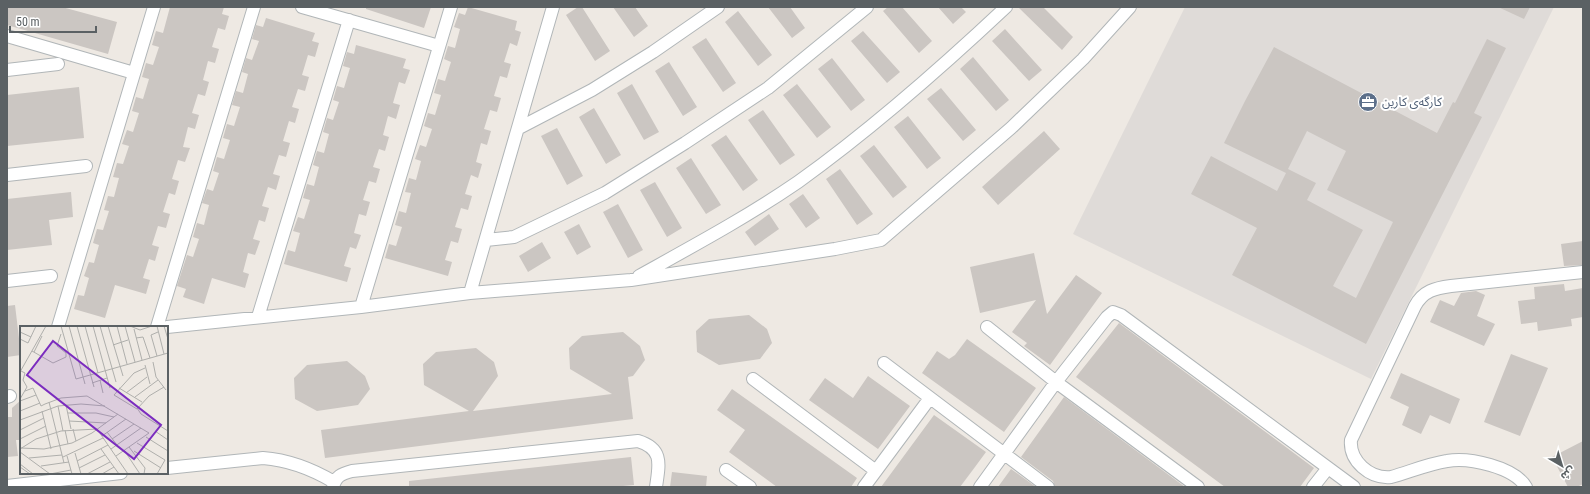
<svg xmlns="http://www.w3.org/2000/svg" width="1590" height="494" font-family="'Roboto Condensed','Noto Sans Arabic',sans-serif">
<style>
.industrial{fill:#dfdbd8}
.building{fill:#cbc6c2;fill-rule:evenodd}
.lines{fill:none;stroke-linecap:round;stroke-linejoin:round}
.minor-casing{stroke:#b1b6b8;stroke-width:14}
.minor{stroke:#fff;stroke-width:12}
.labels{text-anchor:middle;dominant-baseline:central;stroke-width:4;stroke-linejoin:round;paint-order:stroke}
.service-label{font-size:12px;fill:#4e5e75;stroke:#fff;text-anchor:start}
.inset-road{fill:none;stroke:#afafac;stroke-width:1}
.view{fill:#7b2cbf;fill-opacity:0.15;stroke:#7b2cbf;stroke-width:2}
.inset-edge{fill:none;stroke:#5b6164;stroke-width:2}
</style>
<rect width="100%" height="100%" fill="#eee9e3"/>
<!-- industrial -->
<path class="industrial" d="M1185 7H1554L1371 379 1073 234Z"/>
<!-- building -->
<path class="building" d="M7 7H62L117 22 108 54 7 25Z
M170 7H224L222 14 229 16 225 30 218 28 212 47 219 49 215 63 208 61 203 80 209 82 205 96 198 94 192 113 199 115 195 129 188 127 183 147 190 148 185 162 178 160 172 179 179 181 175 195 169 193 163 212 170 214 166 228 158 226 152 245 159 247 155 261 149 259 143 278 150 280 146 294 115 285 105 318 74 309 78 295 84 296 89 278 84 276 89 262 94 263 99 245 93 243 97 229 103 230 109 211 104 210 108 196 114 197 119 178 113 177 117 163 123 164 129 146 122 144 127 130 133 132 139 113 132 111 136 97 143 99 149 79 142 77 146 63 153 65 159 47 152 45 156 31 163 33Z
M366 7H431L424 28 366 9Z
M468 7 517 21 515 30 521 32 517 46 510 43 504 62 511 64 507 78 500 76 494 96 501 98 497 112 490 110 484 129 491 131 487 145 481 143 476 162 482 164 478 178 471 175 465 194 472 196 468 210 461 208 455 227 462 229 458 243 451 241 445 260 452 262 448 276 385 258 389 244 396 246 402 227 395 225 399 211 406 213 411 193 405 192 409 178 416 180 421 161 415 159 420 145 426 147 432 129 424 126 428 113 435 115 441 95 434 93 438 79 445 81 451 62 444 59 448 46 455 48 460 29 454 27 459 13 465 15Z
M578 7H582L610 51 595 61 566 15Z
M613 7H635L648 26 634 37Z
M768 7H790L805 28 792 38Z
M888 7H902L932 41 919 53 883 11Z
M938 7H961L966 12 953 24Z
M1018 7H1043L1073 37 1062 50Z
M1498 7H1530L1524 19Z
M738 11 772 55 758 66 725 22Z
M266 18 315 33 312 41 319 43 315 57 308 55 302 75 309 77 305 91 298 89 292 107 299 109 295 123 289 121 283 141 290 143 286 157 279 155 273 174 280 176 276 190 268 187 262 206 269 208 265 222 259 220 253 239 260 241 255 255 248 253 243 272 249 274 245 288 212 278 204 304 183 297 186 289 177 286 187 255 193 257 199 239 193 237 197 223 204 225 209 205 202 203 207 189 213 191 219 173 213 171 217 157 224 159 230 140 223 138 227 124 234 126 240 107 232 105 236 91 243 93 248 74 242 72 246 58 252 60 259 41 252 39 256 25 263 27Z
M1005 29 1042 70 1029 81 992 41Z
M863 31 900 72 887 83 851 41Z
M706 38 736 83 723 92 692 47Z
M1487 39 1506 48 1474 113 1482 117 1366 344 1232 275 1257 228 1191 194 1211 156 1277 191 1286 173 1224 143 1245 101 1274 47 1437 133 1453 102 1455 103ZM1307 131 1346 151 1327 190 1393 222 1356 298 1333 286 1363 230 1307 200 1316 183 1288 169 1286 173Z
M356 45 406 59 403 68 410 70 405 84 399 82 393 103 400 105 396 119 388 116 383 135 389 137 385 151 379 149 373 167 380 169 376 183 369 181 363 200 370 202 366 216 359 214 354 233 361 235 356 249 350 247 344 266 351 268 347 282 284 264 288 250 295 252 300 233 293 231 298 217 304 219 310 200 303 198 307 184 314 186 319 167 313 165 317 151 324 153 329 134 323 132 327 118 333 120 339 102 333 100 337 86 344 88 350 68 343 66 347 52 354 54Z
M973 57 1009 100 996 111 960 69Z
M832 58 865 100 851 111 818 69Z
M669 62 697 107 683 116 655 71Z
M632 84 659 132 644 140 617 93Z
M797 84 831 127 817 138 783 95Z
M79 87 84 138 7 146V95Z
M941 88 976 130 963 141 927 99Z
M594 108 621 155 606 164 579 117Z
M763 110 795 155 780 165 748 120Z
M908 116 941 158 927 169 894 127Z
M557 128 583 176 567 185 541 136Z
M1044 131 1060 149 998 205 982 187Z
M726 135 758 180 743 191 711 145Z
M874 145 907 187 893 198 860 156Z
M691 158 721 205 706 214 676 168Z
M840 169 873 214 857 225 826 179Z
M655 182 682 228 667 237 640 190Z
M71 192 73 217 49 220 52 245 7 250V199Z
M803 194 820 218 806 228 789 204Z
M618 204 643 250 628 258 603 212Z
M769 214 779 229 755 246 745 232Z
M579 224 591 247 577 255 564 232Z
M1583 241V265L1564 266 1561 244Z
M542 242 551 258 528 272 519 256Z
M1034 253 1047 314 1076 275 1102 293 1050 365 1024 346 1027 343 1012 332 1036 300 980 313 970 267Z
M1564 284 1565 291 1583 288V317L1571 319 1572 326 1538 331 1537 322 1521 324 1518 301 1535 299 1534 287Z
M1476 291 1485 295 1477 316 1495 324 1484 346 1430 322 1440 300 1454 306 1461 293Z
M15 305 21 355 7 357V306Z
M749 315 767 329 772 343 760 359 719 365 697 352 696 331 709 319Z
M1119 323 1314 468 1300 487H1225L1076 377Z
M623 332 640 346 645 360 633 376 628 377 633 419 325 458 321 430 469 411 424 385 423 364 436 352 476 348 494 362 498 376 473 411 612 394 570 369 569 348 582 336Z
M967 339 1036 388 1004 432 922 373 937 351 949 359 955 355Z
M1511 354 1548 368 1520 436 1484 422Z
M347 361 365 376 370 389 358 405 317 411 295 399 294 378 307 365Z
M1401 373 1460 399 1450 424 1430 415 1421 434 1402 425 1409 407 1390 398Z
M868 376 910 406 878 449 809 400 825 378 853 398Z
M732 389 857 478 851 487H777L729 452 745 430 717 410Z
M1064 397 1185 487H1055L1053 481 1021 457Z
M21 400V440H16L18 456 7 457V417H12V408Z
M934 415 986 452 975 467 960 487H881Z
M1583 441V484L1577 487H1568L1552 457Z
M631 457 634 485 612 487H409V481Z
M1011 469 1036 487H998Z
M672 472 707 476 706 487H670Z"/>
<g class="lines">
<defs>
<path id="minor" d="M302 7 439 46
M7 36 134 73
M7 70 58 64
M519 128 592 90 653 52 718 7
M7 175 86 166
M486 240 514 237 605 193 685 143 768 88 867 7
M639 276C693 246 747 217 798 182 872 129 940 69 1006 7
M7 281 51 276
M470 293 553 7
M361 307 451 7
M258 317 349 20
M58 327 154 7
M157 327 254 7
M167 327 361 307 470 293 631 280 835 249 881 240 1011 128 1083 59 1130 7
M987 327 1056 382 1198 487
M884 363 1048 487
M753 379 876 471
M7 397 10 396
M167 468 263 458C289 460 312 469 334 482
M726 470 750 487
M7 486 121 473
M333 487C336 476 341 474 352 471L638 441C664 449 659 465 656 487
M864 487 930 398
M980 487 1056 382 1107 317 1113 312 1121 315 1354 487
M1313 487 1328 468
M1526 487C1514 467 1469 457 1447 461 1428 464 1409 472 1391 477 1370 479 1349 461 1351 440L1415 306C1423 291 1435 288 1451 286L1583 272"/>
</defs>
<!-- minor casing -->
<use href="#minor" class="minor-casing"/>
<!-- minor -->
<use href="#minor" class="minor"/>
</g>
<!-- icons -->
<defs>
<symbol id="office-disc" viewBox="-11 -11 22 22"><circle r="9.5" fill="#5c6f8a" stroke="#fff"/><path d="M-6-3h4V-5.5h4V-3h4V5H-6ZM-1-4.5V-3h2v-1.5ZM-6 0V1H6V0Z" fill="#fff"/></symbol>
</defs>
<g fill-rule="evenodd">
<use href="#office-disc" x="1357" y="91" width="22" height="22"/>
</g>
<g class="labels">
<!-- service labels -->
<g class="service-label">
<text x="1382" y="102">کارگەی کارین</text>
</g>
</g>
<!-- overview -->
<g transform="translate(20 326)">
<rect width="148" height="148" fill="#eee9e3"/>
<path class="inset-road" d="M41 0 56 53 148 27M49 0 65 58M57 0 74 61M65 0 78 47M73 0 90 62M80 0 96 56M88 0 103 50M97 0 107 38M105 0 115 36M110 0 120 4 132 0M137 0 144 28M144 0 148 13M114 3 122 34M0 6 11 11M116 12 123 11 130 32M0 13 8 17 16 0M93 19 108 14M12 25 33 37 46 31V27L37 20 41 8M14 26 22 10M137 30 131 9 138 6M133 36 136 51 146 64M125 39 130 58M125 42 114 47 94 69 117 83 129 70 144 61M0 46 26 0M80 54 83 67M72 57 87 52M99 62 122 76M5 65 13 62 21 80 25 78M106 67 127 51M115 71 138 54M0 73 7 61 3 54 5 47 1 45M0 75 16 69M29 76 44 137M25 78 41 72 67 70 129 107 96 130M46 79 51 103M38 80 43 105M117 82 121 88 148 105M0 85 20 77M22 85 31 123M48 87H76L94 91M0 94 38 80 61 78 85 80M49 95 86 97M53 103 56 115M0 104 24 92M45 104 48 118M135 105 148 114M87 106 97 119M82 110 106 93M126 111 148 125M0 113 26 100M92 113 114 98M117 117 145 134 137 148M109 121 125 142 124 148M1 122 24 123 52 117 72 107 98 88M0 123 16 113 41 105 77 103 108 148M81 123 99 148M91 123 121 102M104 124 120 148M114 125 141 142M0 126 30 148M55 127 61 148M47 130 52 148M43 131 83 112M9 132 42 129M57 135 88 119M0 138 13 148M21 140 49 136M0 141 10 148M59 142 85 129M30 148 51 144M67 148 90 136M82 148 94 141"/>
<path class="view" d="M33 15 141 99 114 133 7 49Z"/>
<rect width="148" height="148" class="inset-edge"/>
</g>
<!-- border -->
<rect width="1590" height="494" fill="none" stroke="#5b6164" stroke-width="16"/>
<!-- north arrow -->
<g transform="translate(1562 466) rotate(142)" stroke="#ffffff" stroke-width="3" paint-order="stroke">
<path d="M0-3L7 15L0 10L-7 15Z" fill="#5b6164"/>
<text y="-6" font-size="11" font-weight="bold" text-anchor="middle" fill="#5b6164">ش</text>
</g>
<!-- scale -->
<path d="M10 26v6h86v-6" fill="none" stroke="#5b6164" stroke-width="2"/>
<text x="16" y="26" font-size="12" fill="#5b6164" stroke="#ffffff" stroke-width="3" paint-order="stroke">50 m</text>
</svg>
